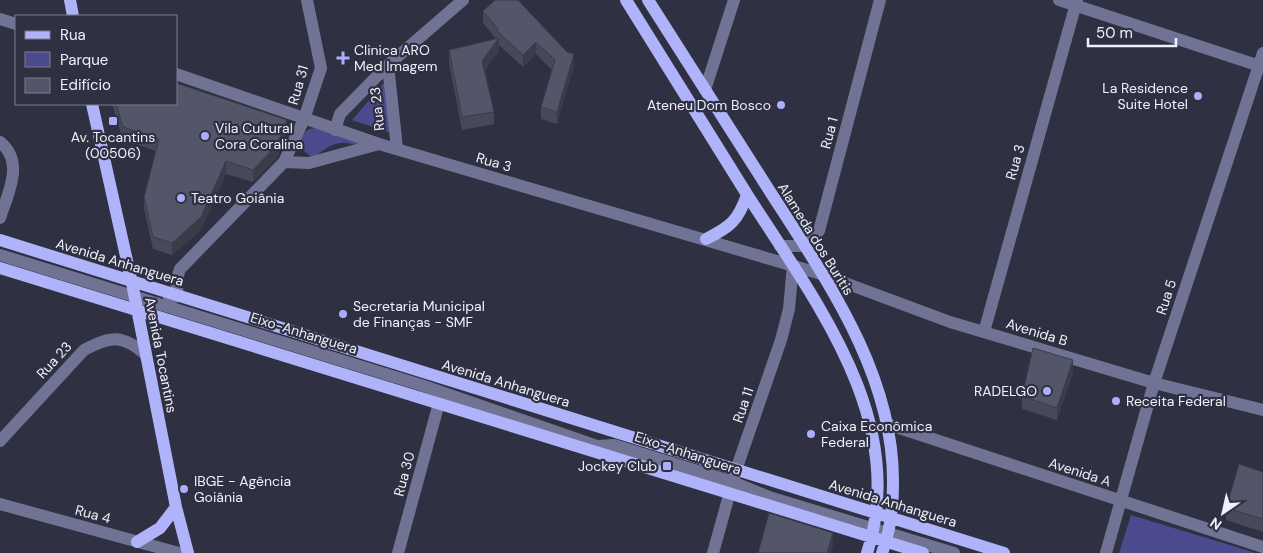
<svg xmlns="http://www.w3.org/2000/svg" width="1263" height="553" font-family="'DM Sans',sans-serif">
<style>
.green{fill:#4a4a8c}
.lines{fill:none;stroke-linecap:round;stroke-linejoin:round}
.minor{stroke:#717395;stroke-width:12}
.major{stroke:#afb3f9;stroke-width:12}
.wall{fill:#474959}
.shaded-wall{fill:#3a3c49}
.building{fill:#535568;stroke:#3a3c49}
.poi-dot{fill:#abaffb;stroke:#2f3041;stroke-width:2}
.labels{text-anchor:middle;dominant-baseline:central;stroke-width:4.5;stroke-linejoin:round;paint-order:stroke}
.poi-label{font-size:14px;fill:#eff0fb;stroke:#2f3041;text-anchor:start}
.street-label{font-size:14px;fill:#eff0fb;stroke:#2f3041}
</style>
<rect width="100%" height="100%" fill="#2f3041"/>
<!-- green -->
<path class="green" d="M394 71 402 137 352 120Z
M316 128 361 143C355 147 349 142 342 143 331 143 321 152 313 158 301 151 295 138 309 129Z
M1131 515 1256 553H1119Z"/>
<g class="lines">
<!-- minor -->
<path class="minor" d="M1059 0 1263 67
M0 19 16 24
M388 65 397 149
M176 74 379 144 821 274 950 322 1154 383 1263 410
M705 90 734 0
M335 130 340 114 388 65 463 0
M0 142C25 162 8 193 0 218
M284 162 309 163 379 144
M780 246H805L819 231 880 0
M0 255 421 385 597 446
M169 299 178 296 176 281 180 269 284 162 304 119 321 68 307 0
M984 332 1077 0
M887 424 1263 547
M0 441 84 350C110 336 122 334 145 354
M614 445 733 482 769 497C715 488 647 469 597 446Z
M769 497 954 553
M0 504 179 553
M398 553 439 403
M713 553 736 470 781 340 789 309 793 265
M1106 553 1154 383 1263 53"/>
<!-- major -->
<path class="major" d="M70 0 73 16
M626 0C667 65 707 131 748 196 815 301 910 421 867 553
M648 0C686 60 724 119 762 179 820 271 894 369 893 483 893 507 891 530 882 553
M92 104 132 283 176 507 188 553
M706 239C730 227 738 221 747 195
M0 240 1004 553
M0 268 923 553
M137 542 160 528 176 507"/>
</g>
<!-- wall -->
<path class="wall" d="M495 0 574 66 557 124 541 119V107L552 70 536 54 523 67 499 45V51L485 70 494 112V124L462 130 449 63V50L496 39 483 23V11Z
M112 104H176L287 132 277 157 253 182 226 174 201 230 172 255 153 249 144 209V197L156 151 123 140Z
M1073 372 1057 420 1022 409V396Z
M1263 472V532L1226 520V508Z"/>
<!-- shaded-wall -->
<path class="shaded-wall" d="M499 38V51L482 74V61Z
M536 42V54L523 67V55Z
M574 54V66L557 124V112Z
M287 120V132L277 157 253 182V170Z
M226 161V174L201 230 172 255V243Z
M1073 360V372L1057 420V408Z
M833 533V546L831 553H827Z"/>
<!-- building -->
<path class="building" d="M495 0H518L567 52 574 54 557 112 541 107 555 60 536 42 523 55 497 31 498 29 483 11Z
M499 38 482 61 494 112 462 117 449 50Z
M176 83 287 120 277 145 253 170 226 161 201 217 172 243 153 237 144 197 159 139 123 127 116 104H176Z
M1033 348 1073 360 1057 408 1022 396Z
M1239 464 1263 472V519L1226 508Z
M769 513 833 533 827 553H758Z"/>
<!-- markers -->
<g class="poi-dot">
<path d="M340.5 50.5h5v5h5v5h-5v5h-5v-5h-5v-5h5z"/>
<circle cx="1198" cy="96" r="5"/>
<circle cx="781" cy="105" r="5"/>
<rect x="108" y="116" width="10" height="10" rx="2.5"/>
<circle cx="205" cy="136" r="5"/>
<circle cx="181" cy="198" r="5"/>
<circle cx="343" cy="314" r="5"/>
<circle cx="1047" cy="391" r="5"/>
<circle cx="1116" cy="401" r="5"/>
<circle cx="811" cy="434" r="5"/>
<rect x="662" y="461" width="10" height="10" rx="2.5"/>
<circle cx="184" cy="489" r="5"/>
</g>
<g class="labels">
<!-- poi labels -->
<g class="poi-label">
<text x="354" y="50">Clinica ARO<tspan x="354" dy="16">Med Imagem</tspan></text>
<text x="1188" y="88" text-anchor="end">La Residence<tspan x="1188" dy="16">Suite Hotel</tspan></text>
<text x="771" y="105" text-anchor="end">Ateneu Dom Bosco</text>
<text x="215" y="128">Vila Cultural<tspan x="215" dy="16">Cora Coralina</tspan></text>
<text x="113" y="137" text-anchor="middle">Av. Tocantins<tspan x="113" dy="16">(00506)</tspan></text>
<text x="191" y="198">Teatro Goiânia</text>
<text x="353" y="306">Secretaria Municipal<tspan x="353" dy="16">de Finanças - SMF</tspan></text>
<text x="1037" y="391" text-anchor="end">RADELGO</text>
<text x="1126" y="401">Receita Federal</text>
<text x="821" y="426">Caixa Econômica<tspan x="821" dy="16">Federal</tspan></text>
<text x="657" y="466" text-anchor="end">Jockey Club</text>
<text x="194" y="481">IBGE - Agência<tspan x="194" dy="16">Goiânia</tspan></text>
</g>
<!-- street labels -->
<g class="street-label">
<text transform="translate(298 85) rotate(-74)">Rua 31</text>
<text transform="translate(377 109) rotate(-96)">Rua 23</text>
<text transform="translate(829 133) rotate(-75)">Rua 1</text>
<text transform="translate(494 162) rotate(16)">Rua 3</text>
<text transform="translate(1015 162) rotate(-74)">Rua 3</text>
<text transform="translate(816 239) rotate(58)">Alameda dos Buritis</text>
<text transform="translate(120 262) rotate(17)">Avenida Anhanguera</text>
<text transform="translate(1166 297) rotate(-72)">Rua 5</text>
<text transform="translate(1037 332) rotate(17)">Avenida B</text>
<text transform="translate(304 333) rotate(17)">Eixo-Anhanguera</text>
<text transform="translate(161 355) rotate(79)">Avenida Tocantins</text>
<text transform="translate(54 360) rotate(-47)">Rua 23</text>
<text transform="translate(506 383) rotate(17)">Avenida Anhanguera</text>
<text transform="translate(743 405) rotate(-71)">Rua 11</text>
<text transform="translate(688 453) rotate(18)">Eixo-Anhanguera</text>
<text transform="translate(1080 472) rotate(18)">Avenida A</text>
<text transform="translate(404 474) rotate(-75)">Rua 30</text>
<text transform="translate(893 503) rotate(17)">Avenida Anhanguera</text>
<text transform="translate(93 514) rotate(15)">Rua 4</text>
</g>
</g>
<!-- legend -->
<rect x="15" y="15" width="162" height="90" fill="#2f3041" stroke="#7c7d8b"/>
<rect x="25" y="31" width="25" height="8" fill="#afb3f9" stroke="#7c7d8b"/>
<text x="60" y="40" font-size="15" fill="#eff0fb">Rua</text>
<rect x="25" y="52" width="25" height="15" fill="#4a4a8c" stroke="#7c7d8b"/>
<text x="60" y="65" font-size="15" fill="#eff0fb">Parque</text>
<rect x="25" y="78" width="25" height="15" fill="#535568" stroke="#7c7d8b"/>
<text x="60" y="90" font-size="15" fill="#eff0fb">Edifício</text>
<!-- north arrow -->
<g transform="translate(1223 513) rotate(214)" stroke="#2f3041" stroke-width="4" paint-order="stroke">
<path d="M0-4L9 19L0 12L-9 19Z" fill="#eff0fb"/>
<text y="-8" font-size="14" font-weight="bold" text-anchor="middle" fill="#eff0fb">N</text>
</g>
<!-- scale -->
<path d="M1088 38v8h88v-8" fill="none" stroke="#eff0fb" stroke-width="2.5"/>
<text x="1096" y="38" font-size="15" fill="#eff0fb" stroke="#2f3041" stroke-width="4" paint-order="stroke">50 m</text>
</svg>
